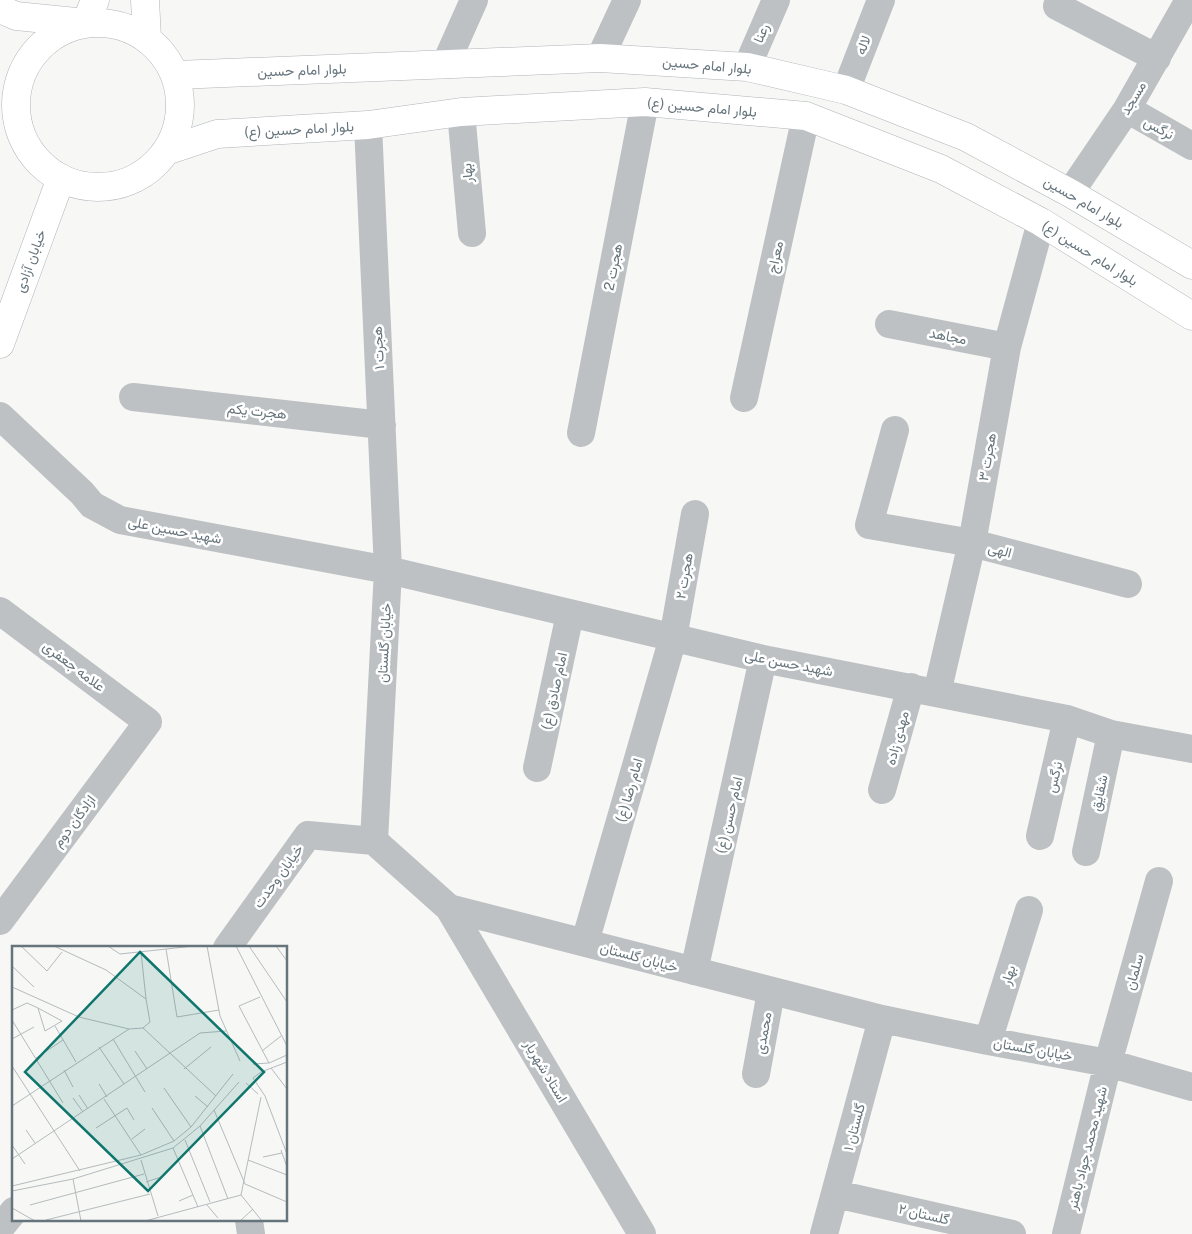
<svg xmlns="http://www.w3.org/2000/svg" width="1192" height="1234" font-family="'Public Sans',Vazirmatn,sans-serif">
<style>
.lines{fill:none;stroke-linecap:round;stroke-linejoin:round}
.secondary-casing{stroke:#afb5b9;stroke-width:29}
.minor{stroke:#bdc1c4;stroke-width:28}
.secondary{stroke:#fff;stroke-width:28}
.labels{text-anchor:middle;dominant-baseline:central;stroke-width:5;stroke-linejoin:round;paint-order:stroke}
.street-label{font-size:14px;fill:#66747c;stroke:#fff}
.inset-road{fill:none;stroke:#b4bbbe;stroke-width:1}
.view{fill:#0f766e;fill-opacity:0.15;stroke:#0f766e;stroke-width:2.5}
.inset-edge{fill:none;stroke:#66747c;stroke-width:2.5}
</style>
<rect width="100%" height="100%" fill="#f7f7f5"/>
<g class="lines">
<defs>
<path id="secondary" d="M145 0 147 38
M0 9 16 16 86 23 95 0
M16 105a82 82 0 1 1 164 0a82 82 0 1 1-164 0Z
M177 75 600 58 747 67 846 90 966 137 1070 193 1192 265
M166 151 217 134 368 125 461 112 645 102 806 116 941 169 1041 222 1192 316
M0 344 61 178"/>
</defs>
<!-- secondary casing -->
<use href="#secondary" class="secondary-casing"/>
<!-- minor -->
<path class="minor" d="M1057 6 1157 58
M600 58 627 0
M445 65 474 0
M747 67 776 0
M846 90 881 0
M1127 109 1192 146
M461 112 472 233
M368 125 388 570 374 841 449 908 882 1019 988 1041 1108 1063 1192 1087
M1070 193 1127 109 1189 0
M889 324 1007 347
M133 397 382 425
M744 398 806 116
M0 416 82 493 92 505 120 520 388 570 763 659 1067 719 1111 734 1192 749
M895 430 869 525 972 543 1128 584
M581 433 645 102
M0 611 148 722 0 921
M937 693 972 543 1007 347 1041 222
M537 768 570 614
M882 790 911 687
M1040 836 1067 719
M1086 852 1111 734
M449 908 642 1234
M585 942 673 638 695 514
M227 948 308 835 374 841
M694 971 763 659
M988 1041 1029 910
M756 1074 771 992
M836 1194 1012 1234
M249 1220 251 1234
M0 1228 14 1211
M824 1234 882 1019
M1066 1234 1108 1063 1159 881"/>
<!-- secondary -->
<use href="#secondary" class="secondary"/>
</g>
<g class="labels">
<!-- street labels -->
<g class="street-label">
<text transform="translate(761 33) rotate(-66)">رعنا</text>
<text transform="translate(863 45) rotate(-69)">لاله</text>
<text transform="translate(707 65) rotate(5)">بلوار امام حسین</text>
<text transform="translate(302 70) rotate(-2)">بلوار امام حسین</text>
<text transform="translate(1133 98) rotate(-59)">مسجد</text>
<text transform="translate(702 107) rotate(5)">بلوار امام حسین (ع)</text>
<text transform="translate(1159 128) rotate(29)">نرگس</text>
<text transform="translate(299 129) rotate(-3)">بلوار امام حسین (ع)</text>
<text transform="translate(467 173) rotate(-95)">بهار</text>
<text transform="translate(1084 202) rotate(30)">بلوار امام حسین</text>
<text transform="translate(1090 253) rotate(32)">بلوار امام حسین (ع)</text>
<text transform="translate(775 257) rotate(-78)">معراج</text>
<text transform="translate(30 261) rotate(-70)">خیابان آزادی</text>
<text transform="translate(613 267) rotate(-79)">هجرت 2</text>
<text transform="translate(948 336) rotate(11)">مجاهد</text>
<text transform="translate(378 348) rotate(-93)">هجرت ۱</text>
<text transform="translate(257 411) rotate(6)">هجرت یکم</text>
<text transform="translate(987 457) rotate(-80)">هجرت ۳</text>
<text transform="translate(175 530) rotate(11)">شهید حسین علی</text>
<text transform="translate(1000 550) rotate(15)">الهی</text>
<text transform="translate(684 576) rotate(-80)">هجرت ۲</text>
<text transform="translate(384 643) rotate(-87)">خیابان گلستان</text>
<text transform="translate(789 663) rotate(11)">شهید حسن علی</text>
<text transform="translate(74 666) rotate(37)">علامه جعفری</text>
<text transform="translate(554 691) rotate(-78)">امام صادق (ع)</text>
<text transform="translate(897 738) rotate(-75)">مهدی زاده</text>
<text transform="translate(1054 777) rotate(-77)">نرگس</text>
<text transform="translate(629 790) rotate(-74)">امام رضا (ع)</text>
<text transform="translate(1099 793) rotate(-78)">شقایق</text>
<text transform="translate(729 815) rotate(-77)">امام حسن (ع)</text>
<text transform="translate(74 821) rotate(-53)">ازادگان دوم</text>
<text transform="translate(278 876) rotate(-54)">خیابان وحدت</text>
<text transform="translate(639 957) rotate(15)">خیابان گلستان</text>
<text transform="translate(1134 972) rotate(-74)">سلمان</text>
<text transform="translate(1008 975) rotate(-73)">بهار</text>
<text transform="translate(763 1033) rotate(-80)">محمدی</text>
<text transform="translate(1033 1049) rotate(10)">خیابان گلستان</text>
<text transform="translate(546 1071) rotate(59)">استاد شهریار</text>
<text transform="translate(854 1127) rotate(-75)">گلستان ۱</text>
<text transform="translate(1087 1148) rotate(-76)">شهید محمد جواد باهنر</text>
<text transform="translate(924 1214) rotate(13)">گلستان ۲</text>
</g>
</g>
<!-- overview -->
<g transform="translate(12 946)">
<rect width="275" height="275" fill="#f7f7f5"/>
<path class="inset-road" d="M9 0 35 25 50 6M42 0 94 24 134 53 138 76 131 82M96 0 108 8 182 0M195 0 208 70 228 115M224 0 275 100M237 0 275 56M264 0 275 15M154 3 165 71 207 64M129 6 134 53M0 20 22 41M0 41 67 71 117 83M248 51 227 60 257 117M0 64 15 57 26 62 50 75 33 85 26 62M0 74 51 157M43 80 64 116M0 93 22 81M101 93 133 146M87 101 112 138M123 105 135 123M250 105 269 90M24 112 51 94M275 116 249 126 241 132 253 150 275 208M241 118 257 117 275 109M0 120 68 225M259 122 275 143M172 123 199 101M52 124 61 141M234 137 246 148M87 138 95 151M152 142 179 181M67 149 76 163M183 150 196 161M61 152 71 166M92 153 129 209M0 160 117 83 131 82 204 150M140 162 162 195M202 164 233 238 275 256M188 180 216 253M84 182 115 162 122 174M14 184 23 197M120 193 133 183M173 194 198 256M0 199 13 218M161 202 186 261M269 204 275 221M251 211 270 207M0 213 188 87 214 85M129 214 146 270M236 214 275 229M61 233 69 275M134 236 149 231M0 240 129 209 162 195 179 181 221 128M0 245 61 233 161 202 188 180 227 136M229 249 249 151M229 249 250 275M167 255 181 249M18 259 132 228M195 259 206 272M0 262 23 275M34 274 138 248M133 275 229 249M228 275 241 263"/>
<path class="view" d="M128 6 252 126 136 245 13 126Z"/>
<rect width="275" height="275" class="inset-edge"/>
</g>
</svg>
